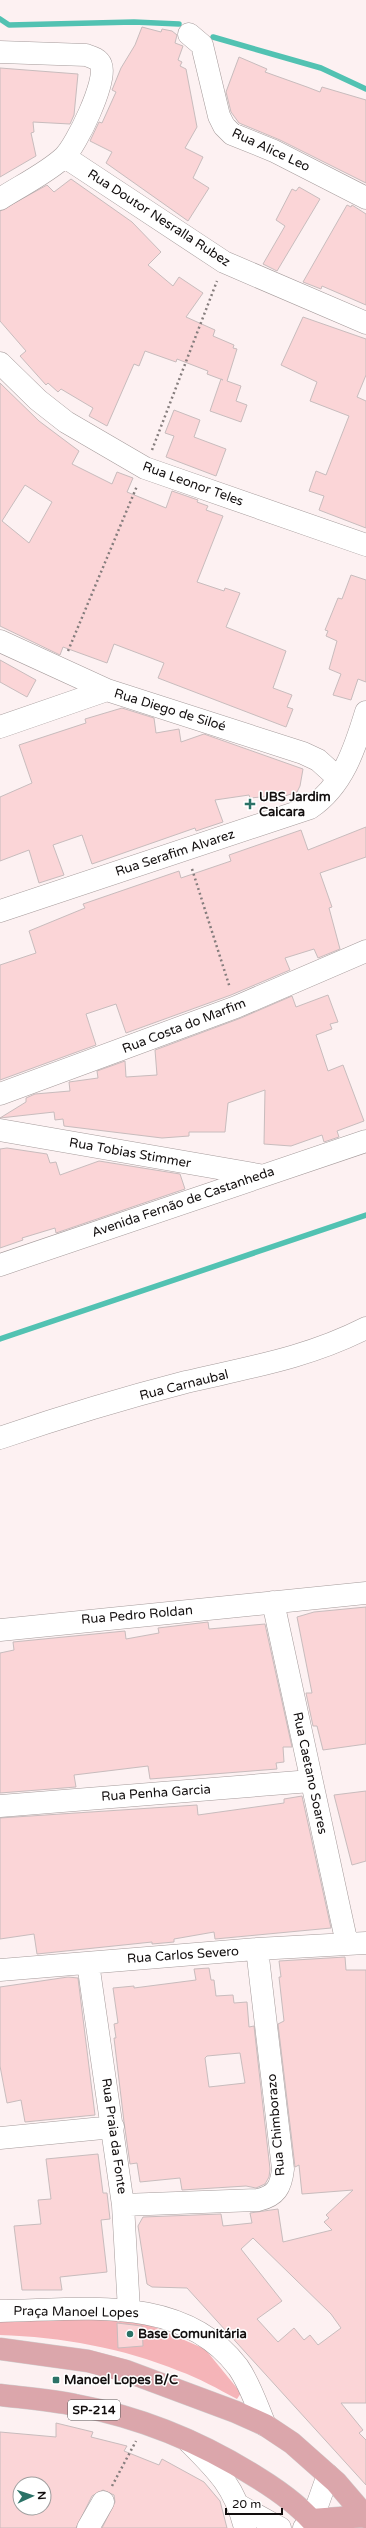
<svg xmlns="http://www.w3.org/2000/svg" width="366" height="2528" font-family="'Varela Round',sans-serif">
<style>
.green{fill:#f5b4b8}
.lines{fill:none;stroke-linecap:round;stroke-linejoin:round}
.stream{stroke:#52c2b2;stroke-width:5.5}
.building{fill:#fbd5d7;stroke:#c8bcbd;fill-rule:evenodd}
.minor-casing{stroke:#a59b9b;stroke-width:23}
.major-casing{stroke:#d0cfcf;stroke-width:23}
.path{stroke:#857d7d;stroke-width:2.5;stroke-dasharray:2 3;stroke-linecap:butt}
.minor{stroke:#fff;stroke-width:22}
.major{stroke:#dba6ab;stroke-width:22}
.poi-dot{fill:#2b7267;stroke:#fff;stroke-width:1.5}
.labels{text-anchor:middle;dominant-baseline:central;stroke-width:3;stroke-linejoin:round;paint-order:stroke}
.shield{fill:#fff;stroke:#595656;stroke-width:1}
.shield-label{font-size:12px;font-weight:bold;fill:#120e0e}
.street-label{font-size:13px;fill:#120e0e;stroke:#fff}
.poi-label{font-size:13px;font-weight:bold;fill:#120e0e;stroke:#fff;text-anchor:start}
</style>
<rect width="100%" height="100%" fill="#fdf1f2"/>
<!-- green -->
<path class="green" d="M107 2318 138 2320 205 2349 241 2393 237 2399C218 2389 199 2378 179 2371 123 2348 61 2337 0 2335V2321Z"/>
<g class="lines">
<!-- stream -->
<path class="stream" d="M0 19 9 25 134 22 179 24
M213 37 321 68 366 89
M0 1339 366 1215"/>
</g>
<!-- building -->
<path class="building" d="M142 27 161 32 162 29 172 31 177 35 175 43 183 46 178 60 182 62 180 66 186 69 197 127 185 148 203 157 193 178 209 188 188 221 106 163 112 152 90 141 99 122 102 123 116 92 112 90 121 68 135 45Z
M239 57 267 69 265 72 307 87 320 92 322 87 366 100V183L280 140 239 123 231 112 226 92Z
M0 68 78 74 74 115 70 124 33 122 34 132 31 133 36 156 0 177Z
M71 179 132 222 161 252 148 265 173 286 179 277 203 293 186 317 215 330 213 336 234 345 233 348 237 349 227 381 241 386 236 401 247 405 241 422 210 411 221 379 223 380 207 374 208 371 177 359 176 362 145 351 139 366 134 364 107 426 89 416 93 408 61 389 58 392 48 383 46 385 20 356 26 351 0 321V211L47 185 54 192Z
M299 187 320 199 277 271 263 264 285 226 276 220 292 189 296 191Z
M347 205 351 207 352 205 366 214V305L322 286 321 289 303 282Z
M303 317 366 339V375L357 397 366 401V528L319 510 324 496 309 491 316 471 326 475 349 416 310 401 317 382 281 365Z
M0 383 39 421 79 451 72 464 112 484 117 472 133 478 127 492 166 508 172 491 198 500 197 502 208 506 206 510 223 516 197 582 224 591 225 588 240 593 226 627 286 651 273 688 292 695 287 707 293 709 286 727 158 678 164 663 114 644 107 663 63 647 60 655 0 626ZM25 485 52 502 29 543 2 521Z
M174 410 200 420 194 437 226 449 216 476 166 457 174 436 165 433Z
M351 575 366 580V682L358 679 351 700 333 695 341 674 329 669 337 641 326 636 328 631 325 630 338 598 342 599Z
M0 660 36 680 27 697 0 682Z
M122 708 154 718 156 733 179 729 181 742 204 734 303 769 300 786 297 792 273 800 272 796 250 798 249 795 215 800 223 822 196 831 195 828 92 864 82 835 53 845 64 875 39 883 29 850 0 861V797L32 783 19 745 86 723 85 719Z
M366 827V857L320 873 332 907 329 908 340 949 318 958 314 949 285 958 290 970 231 995 126 1033 116 1004 86 1014 96 1045 0 1080V965L36 953 29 931 85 908 83 904 179 871 181 878 231 861 229 855 301 830 308 850Z
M328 995 338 1022 330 1024 332 1029 316 1035 328 1071 343 1065 364 1121 337 1131 339 1137 324 1142 322 1135 291 1146 264 1144 265 1090 228 1103 225 1132H189V1136L162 1138 64 1126 63 1119 55 1120 54 1112 0 1118 26 1102V1098L35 1094 70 1091 69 1082 98 1078 97 1071 125 1061 126 1077 157 1075 155 1050 241 1018 292 996 296 1007Z
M7 1148 47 1154 50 1163 56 1162 60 1175 99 1161 180 1174 185 1189 56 1233 55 1228 22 1238 23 1240 0 1248V1149Z
M366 1607V1744L323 1750 317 1726H313L306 1693H312L297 1617 314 1612Z
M208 1622 209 1629 265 1624 292 1747H283L284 1762 276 1763 277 1769 150 1779 148 1766 74 1775 76 1787 0 1793V1653L14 1650 13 1642 125 1631 126 1639 159 1633 158 1628Z
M366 1791V1861L352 1865 334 1795Z
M302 1796 331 1928 215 1939 214 1932 174 1939V1942L152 1944V1942L37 1954 34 1934 0 1939V1818L197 1805 198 1815 284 1803V1799Z
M345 1957 346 1970H366V2403H341L363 2430 359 2433 366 2440V2485L187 2288 152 2287 147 2284 138 2226 143 2217 221 2214 223 2226 252 2223 250 2213 278 2209 283 2242 332 2230 324 2222 329 2218 326 2215 353 2190 302 2194 299 2165 295 2167 278 2024 284 2021 279 1977H281L279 1961ZM253 2238 331 2314 341 2328 318 2345 310 2335 304 2340 294 2328 278 2342 257 2319 282 2301 241 2249Z
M209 1968 211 1980H214L216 1996 233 1995 234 2003 247 2002 249 2027 254 2026 270 2169 269 2177 265 2184 256 2188 246 2186 182 2190 180 2178 140 2182 137 2163 130 2164 124 2122 114 2038H116L114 2024 118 2023 113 1988 134 1986V1988L196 1980 194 1969ZM240 2053 245 2083 209 2087 205 2058 207 2056Z
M68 1977 78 1978 95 2115 25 2122 21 2100 7 2103 0 2066V1987Z
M98 2154 103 2193H107L110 2219 101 2220 107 2272 60 2277 62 2290H22L14 2226 41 2224 38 2200 51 2199 46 2159Z
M117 2323 142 2326 143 2346 118 2348Z
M56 2423 93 2432 91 2437 127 2446 124 2451 159 2465 162 2459 204 2482 220 2501 227 2528H102L115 2502 114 2495 103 2490 92 2496 76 2528H0V2432L56 2437ZM20 2484H44V2508H20Z"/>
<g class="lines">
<defs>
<path id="minor" d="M189 34 202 45 219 116 224 126 232 134 274 151 366 198
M0 52 86 55C92 57 99 59 101 65 108 80 76 146 64 157 47 173 20 186 0 199
M65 157 224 262 366 323
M0 363 38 400 66 422 145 468 366 545
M0 641 107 690 303 753 318 760 338 778
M0 727 107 690
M0 911 310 808C343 786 355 748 366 712
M0 1094 236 1007 366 951
M0 1130 259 1175
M0 1265 366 1141
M0 1438C61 1417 124 1398 186 1382 250 1367 307 1358 366 1328
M273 1602 347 1944
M0 1630 366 1593
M0 1806 311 1781
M88 1963 123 2205 129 2310
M0 1970 257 1949 366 1943
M0 2138 113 2127
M123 2205 258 2200C276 2196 281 2187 283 2169L257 1949
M0 2311C81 2310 182 2293 238 2367 250 2384 257 2406 265 2425
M188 2441C217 2470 235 2487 245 2528
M240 2506 280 2528
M88 2528 103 2502
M304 2528 312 2520 328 2475"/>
<path id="major" d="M0 2349 88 2361 126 2371 236 2412 265 2425 292 2443 336 2482 366 2517
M0 2395C25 2398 51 2400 75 2405 140 2417 203 2443 258 2478 279 2491 303 2508 318 2528
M312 2520 366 2516"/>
</defs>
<!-- minor casing -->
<use href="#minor" class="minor-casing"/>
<!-- major casing -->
<use href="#major" class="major-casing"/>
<!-- path -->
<path class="path" d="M152 450 217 281
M68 651 137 486
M192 869 230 988
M112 2486 136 2441"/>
<!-- minor -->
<use href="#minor" class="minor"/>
<!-- major -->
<use href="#major" class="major"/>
</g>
<!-- markers -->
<g class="poi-dot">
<path d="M248 798h4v4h4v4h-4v4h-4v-4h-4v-4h4z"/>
<circle cx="130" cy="2334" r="4"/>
<rect x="52" y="2376" width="8" height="8" rx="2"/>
</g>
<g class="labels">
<!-- shield labels -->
<rect class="shield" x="68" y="2400" width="52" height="20" rx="3"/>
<g class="shield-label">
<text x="94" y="2410">SP-214</text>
</g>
<!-- street labels -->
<g class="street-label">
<text transform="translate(271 150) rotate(25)">Rua Alice Leo</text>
<text transform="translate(159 218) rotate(33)">Rua Doutor Nesralla Rubez</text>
<text transform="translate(193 484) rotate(20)">Rua Leonor Teles</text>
<text transform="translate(170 710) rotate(17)">Rua Diego de Siloé</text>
<text transform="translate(175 853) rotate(-18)">Rua Serafim Alvarez</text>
<text transform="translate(184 1026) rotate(-21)">Rua Costa do Marfim</text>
<text transform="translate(130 1153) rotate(10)">Rua Tobias Stimmer</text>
<text transform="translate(183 1202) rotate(-19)">Avenida Fernão de Castanheda</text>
<text transform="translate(184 1385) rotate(-14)">Rua Carnaubal</text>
<text transform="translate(137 1615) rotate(-5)">Rua Pedro Roldan</text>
<text transform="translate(310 1773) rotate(78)">Rua Caetano Soares</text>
<text transform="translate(156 1793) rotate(-4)">Rua Penha Garcia</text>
<text transform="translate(183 1955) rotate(-4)">Rua Carlos Severo</text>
<text transform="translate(276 2125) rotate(-95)">Rua Chimborazo</text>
<text transform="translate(114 2136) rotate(82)">Rua Praia da Fonte</text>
<text transform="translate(76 2312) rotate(1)">Praça Manoel Lopes</text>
</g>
<!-- poi labels -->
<g class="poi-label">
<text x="259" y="797">UBS Jardim<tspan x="259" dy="15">Caicara</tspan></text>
<text x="138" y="2334">Base Comunitária</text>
<text x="64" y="2380">Manoel Lopes B/C</text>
</g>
</g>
<!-- north arrow -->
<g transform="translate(32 2496) rotate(87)"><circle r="19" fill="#ffffff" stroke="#a09f9f"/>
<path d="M0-3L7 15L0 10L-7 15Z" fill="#2b7267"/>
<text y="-6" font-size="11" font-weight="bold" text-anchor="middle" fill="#120e0e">N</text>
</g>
<!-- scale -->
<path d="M226 2508v6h56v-6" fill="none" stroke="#120e0e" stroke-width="2"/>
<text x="232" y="2508" font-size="12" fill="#120e0e" stroke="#ffffff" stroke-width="3" paint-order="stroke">20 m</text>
</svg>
